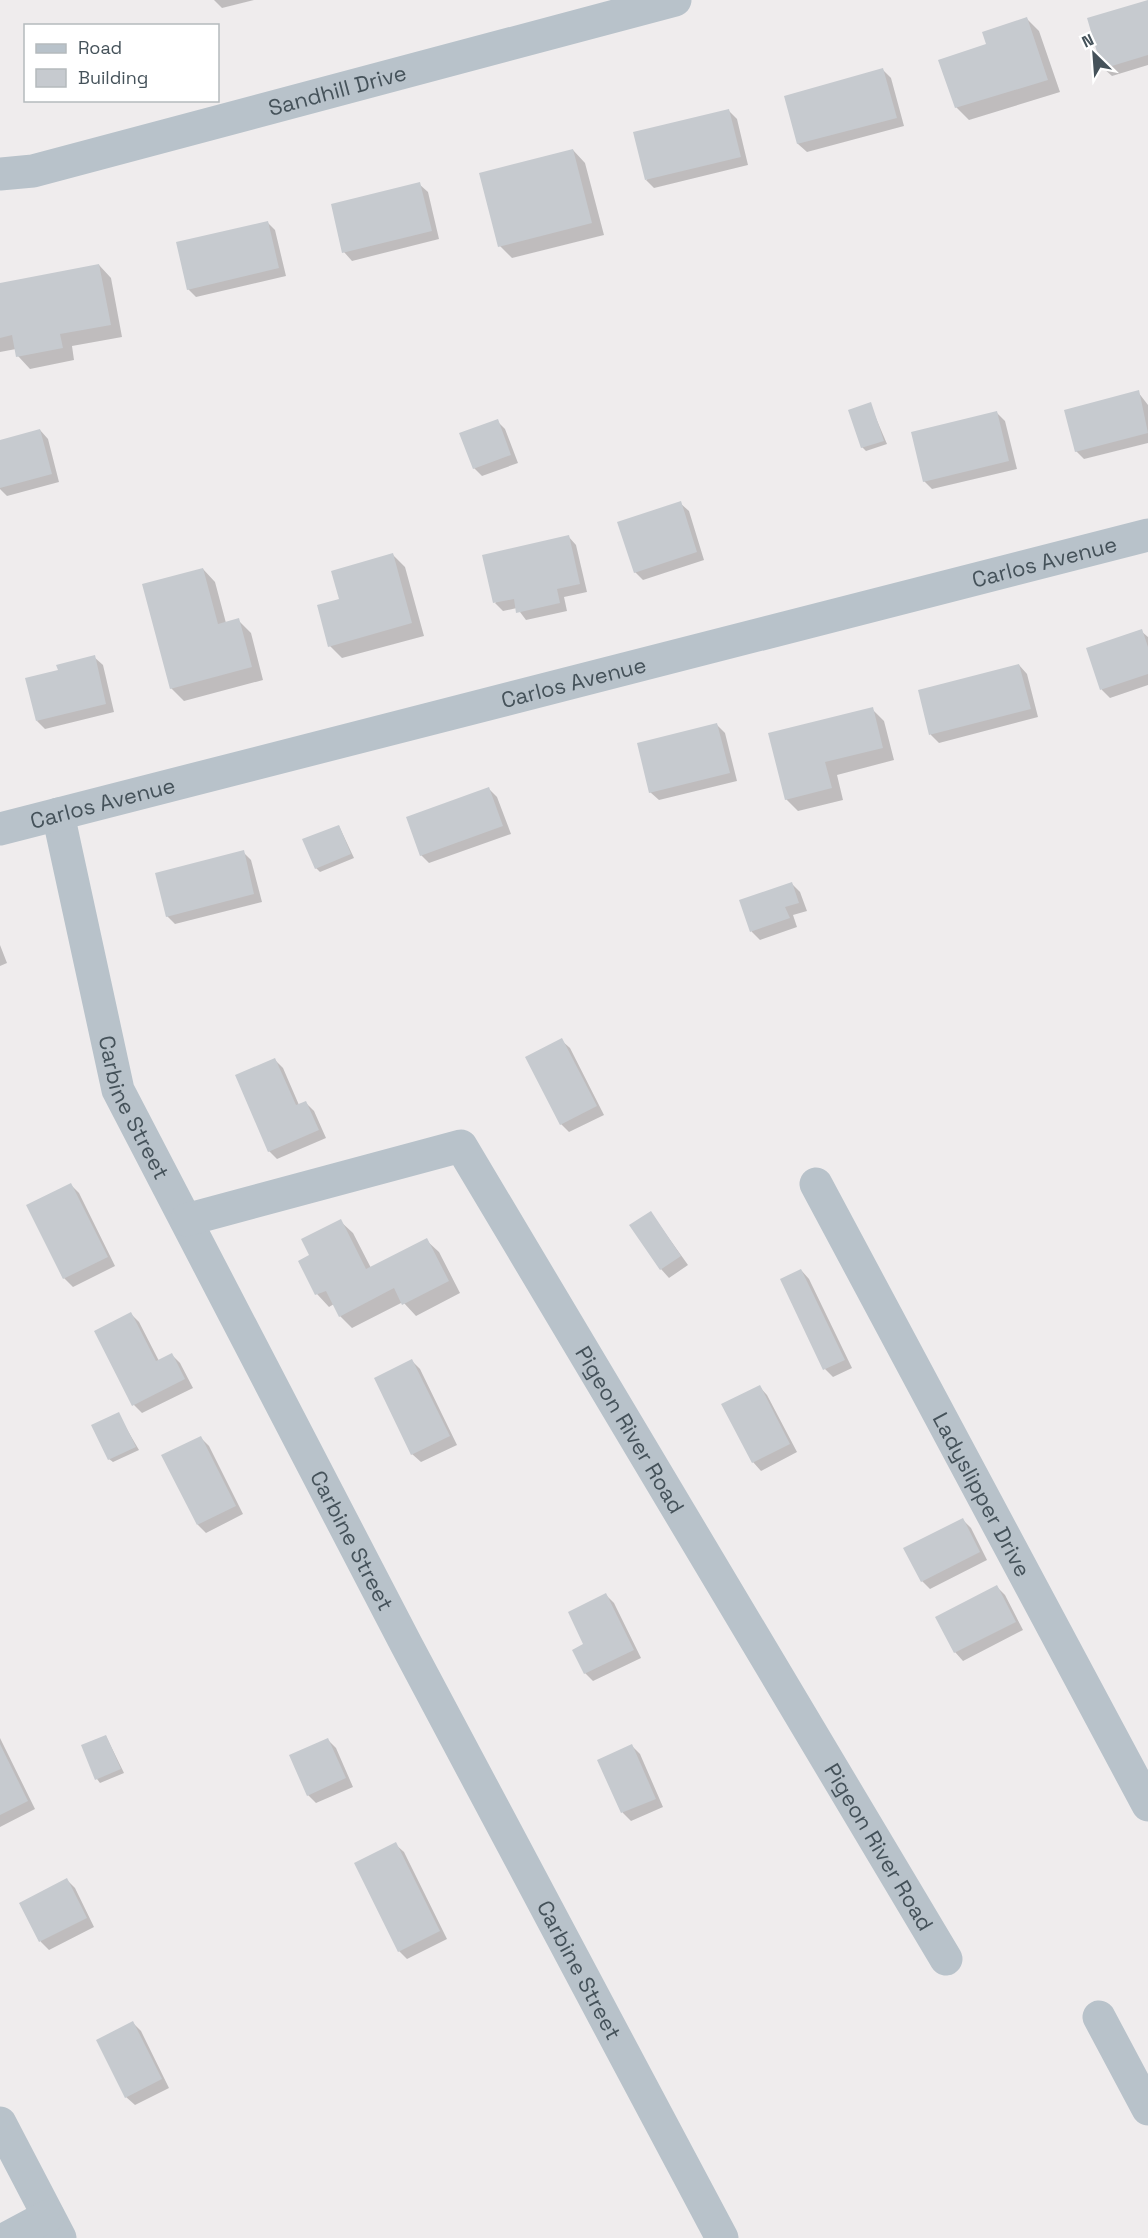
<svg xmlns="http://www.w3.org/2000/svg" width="1148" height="2238" font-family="'Space Grotesk',sans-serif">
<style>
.shadow{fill:#0003}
.building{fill:#c6cacf}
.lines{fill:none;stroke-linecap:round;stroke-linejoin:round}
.minor{stroke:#b8c2ca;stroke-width:33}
.labels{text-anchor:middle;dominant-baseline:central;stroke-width:5;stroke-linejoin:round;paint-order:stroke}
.street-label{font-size:22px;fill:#45525a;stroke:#fff}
</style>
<rect width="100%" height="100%" fill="#efeced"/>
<!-- shadow -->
<path class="shadow" d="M214 0H254L222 8Z
M1148 1V65L1112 76 1103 68Z
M1026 18 1039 31 1060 92 969 120 956 107 988 45Z
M883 70 891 78 904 126 807 152 798 144 786 97Z
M729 111 737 119 748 165 654 188 646 180Z
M573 150 585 163 604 235 512 258 500 246Z
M419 184 428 192 439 239 352 261 344 252Z
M267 222 275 230 286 276 196 297 188 289Z
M99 265 111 278 122 337 72 346 74 360 30 369 18 356 16 349 0 352V284Z
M1138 392 1148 405V443L1084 459 1076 451Z
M870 404 887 444 866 451 862 447Z
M996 412 1005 421 1017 469 932 489 924 481Z
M497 421 505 429 518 463 482 476 474 468Z
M40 430 48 439 59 482 7 496 0 489V441Z
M680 503 689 511 704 560 643 580 635 572Z
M568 536 576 545 587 592 564 597 567 611 526 620 517 608 503 611 495 603Z
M393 555 405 567 424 636 342 658 330 646 341 600Z
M203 569 215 582 226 623 238 620 251 633 263 680 184 701 171 688Z
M1141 631 1148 637V685L1110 698 1102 690 1088 649Z
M94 657 103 665 114 712 45 729 37 721 59 671Z
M1019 665 1027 674 1038 717 939 743 931 735 920 691Z
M872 709 884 721 894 760 837 775 843 800 798 811 786 799Z
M717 725 725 733 737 781 659 800 650 792Z
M489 789 497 797 511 834 429 863 421 855Z
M339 826 354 858 320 872 316 868Z
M243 852 251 860 262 902 175 924 167 916Z
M792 884 800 892 807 911 793 915 797 927 760 940 752 932 741 901Z
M0 945 7 963 0 966Z
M561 1040 570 1048 604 1115 569 1132 561 1124Z
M275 1060 283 1068 299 1105 306 1103 314 1111 326 1138 277 1159 269 1151Z
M71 1185 79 1193 115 1266 73 1287 64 1278 28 1205Z
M651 1213 688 1265 669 1278 661 1269Z
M340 1221 353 1233 371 1268 426 1240 439 1252 460 1293 416 1316 403 1302 352 1328 340 1316 334 1304 329 1307 317 1294 300 1261 311 1255Z
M801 1270 809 1279 852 1368 833 1377 825 1369Z
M131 1314 139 1322 159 1361 172 1355 180 1363 193 1388 142 1413 134 1405Z
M412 1361 420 1369 457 1445 421 1462 412 1454Z
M759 1386 767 1395 797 1452 761 1471 753 1462Z
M118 1414 139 1450 113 1462 109 1459Z
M201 1438 209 1446 243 1514 206 1533 198 1525Z
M962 1519 971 1528 987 1560 930 1589 922 1581Z
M997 1587 1005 1595 1023 1630 963 1661 955 1652 937 1618Z
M606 1595 614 1603 641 1658 593 1681 585 1673V1645Z
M106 1736 124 1773 100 1783 97 1779Z
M0 1738 35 1809 0 1827Z
M328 1740 336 1748 353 1787 316 1803 308 1795Z
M632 1746 640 1754 663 1807 631 1821 623 1813 599 1760Z
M395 1844 404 1852 447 1939 407 1959 399 1951Z
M67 1880 75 1888 94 1927 49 1950 41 1942 21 1903Z
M133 2023 141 2031 169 2088 135 2105 126 2097Z"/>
<!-- building -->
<path class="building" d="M1148 0V55L1102 69 1087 18Z
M1027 17 1048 80 955 108 938 60 986 44 982 32Z
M883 68 897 118 797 144 784 96Z
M729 109 741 157 645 180 633 132Z
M573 149 592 223 498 247 479 173Z
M420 182 432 231 342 253 331 204Z
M268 221 279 268 187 290 176 242Z
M99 264 111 325 60 334 63 348 16 357 12 335 0 338V283Z
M1139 390 1148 433 1075 452 1064 410Z
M871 402 884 441 861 448 848 410Z
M997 411 1009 461 923 482 911 432Z
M498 419 511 455 473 469 459 433Z
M40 429 52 474 0 488V440Z
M681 501 697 552 634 573 617 522Z
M569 535 580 584 557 589 560 603 516 613 514 599 493 603 482 555Z
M393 553 412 623 328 647 317 605 339 599 331 571Z
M203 568 218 624 239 618 252 667 170 689 142 584Z
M1142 629 1148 647V674L1100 690 1086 648Z
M95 655 106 704 36 721 25 678 58 670 56 665Z
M1019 664 1031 709 929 735 918 690Z
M873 707 883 748 825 762 832 788 785 800 768 733Z
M717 723 730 773 649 793 637 743Z
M489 787 503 826 420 856 406 817Z
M339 825 351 854 315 869 302 839Z
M244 850 254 894 166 917 155 873Z
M792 882 799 903 785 907 790 918 750 932 739 900Z
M562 1038 597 1106 560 1125 525 1057Z
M275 1058 296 1105 306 1101 319 1130 268 1152 235 1075Z
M71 1183 108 1257 63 1279 26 1205Z
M651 1211 681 1256 660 1270 629 1225Z
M341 1219 366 1269 427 1238 449 1281 402 1305 394 1288 339 1317 326 1291 315 1295 298 1261 309 1255 301 1239Z
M801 1269 845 1360 823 1370 780 1279Z
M131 1312 156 1361 172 1353 185 1379 132 1406 94 1331Z
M412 1359 450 1436 411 1455 374 1378Z
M760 1385 790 1444 752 1463 721 1404Z
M119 1412 136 1447 108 1460 91 1425Z
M201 1436 236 1506 197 1525 161 1455Z
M963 1518 980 1552 921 1582 903 1548Z
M997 1585 1016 1622 954 1653 935 1617Z
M606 1593 634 1650 584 1674 572 1650 583 1644 568 1612Z
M106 1735 121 1769 95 1780 81 1745Z
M328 1738 346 1778 307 1796 289 1755Z
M0 1744 28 1801 0 1815Z
M632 1744 656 1799 621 1813 597 1760Z
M396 1842 440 1931 398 1952 354 1863Z
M67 1878 87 1918 39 1942 19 1903Z
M133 2021 162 2079 125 2098 96 2040Z"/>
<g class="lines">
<!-- minor -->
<g class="minor">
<path id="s1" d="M0 174 33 171 675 0"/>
<path id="s2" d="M58 814 118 1090 406 1644 722 2238"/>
<path id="s3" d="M0 829 1148 535"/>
<path id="s4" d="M816 1184 1148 1805"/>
<path id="s5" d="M186 1220 461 1146 946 1959"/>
<path d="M1099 2017 1148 2109"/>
<path d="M0 2123 60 2238"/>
<path d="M7 2238 48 2216"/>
</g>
</g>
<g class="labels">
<!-- street labels -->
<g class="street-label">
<text stroke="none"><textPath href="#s1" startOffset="348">Sandhill Drive</textPath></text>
<text stroke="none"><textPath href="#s3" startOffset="1078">Carlos Avenue</textPath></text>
<text stroke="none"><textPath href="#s3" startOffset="592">Carlos Avenue</textPath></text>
<text stroke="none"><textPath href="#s3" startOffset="106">Carlos Avenue</textPath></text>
<text stroke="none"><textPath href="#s2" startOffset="304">Carbine Street</textPath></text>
<text stroke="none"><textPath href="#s5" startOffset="615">Pigeon River Road</textPath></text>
<text stroke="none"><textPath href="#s4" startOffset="352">Ladyslipper Drive</textPath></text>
<text stroke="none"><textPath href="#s2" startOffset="790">Carbine Street</textPath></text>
<text stroke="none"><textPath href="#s5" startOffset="1101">Pigeon River Road</textPath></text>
<text stroke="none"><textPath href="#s2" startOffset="1276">Carbine Street</textPath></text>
</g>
</g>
<!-- legend -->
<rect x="24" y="24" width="195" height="78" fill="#ffffff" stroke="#b5babd" stroke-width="1.5"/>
<rect x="36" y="44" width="30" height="9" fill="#b8c2ca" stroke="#b5babd" stroke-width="1.5"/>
<text x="78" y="54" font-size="18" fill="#45525a">Road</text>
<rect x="36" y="69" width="30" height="18" fill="#c6cacf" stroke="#b5babd" stroke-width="1.5"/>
<text x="78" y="84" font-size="18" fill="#45525a">Building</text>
<!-- north arrow -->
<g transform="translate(1094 54) rotate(335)" stroke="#ffffff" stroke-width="4.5" paint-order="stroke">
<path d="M0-4.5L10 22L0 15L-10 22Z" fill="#45525a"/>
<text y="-9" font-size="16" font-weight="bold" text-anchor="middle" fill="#45525a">N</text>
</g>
</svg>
